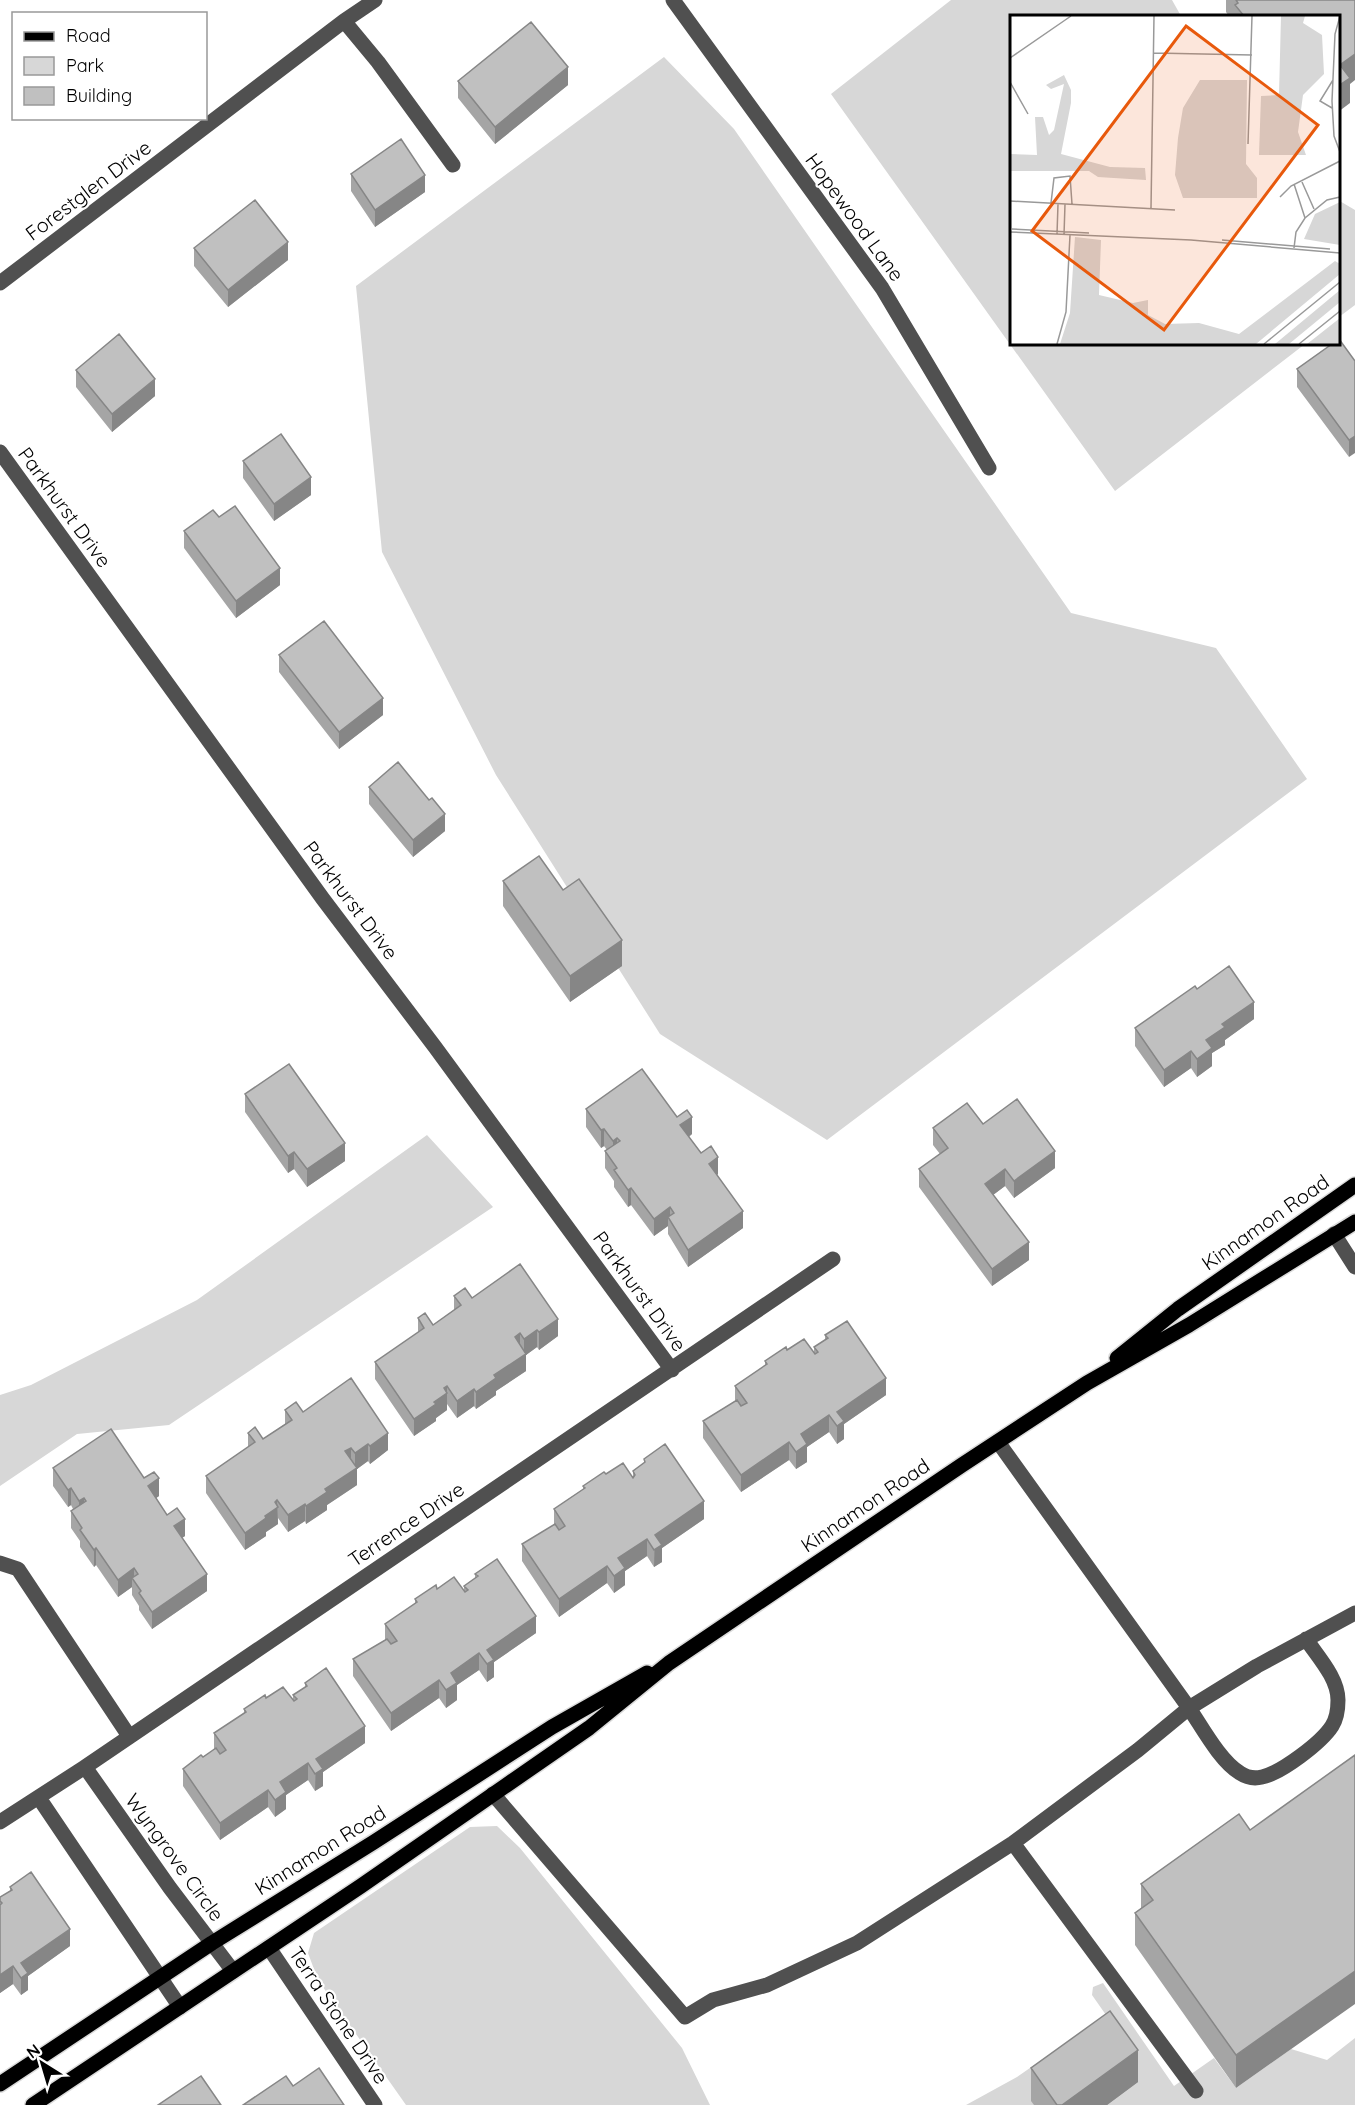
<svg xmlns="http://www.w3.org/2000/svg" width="1355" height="2105" font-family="Quicksand,sans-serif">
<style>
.green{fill:#d7d7d7}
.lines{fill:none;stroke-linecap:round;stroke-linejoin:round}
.major-casing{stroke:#dbdbdb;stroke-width:18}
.minor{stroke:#505050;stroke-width:15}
.major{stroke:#000;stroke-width:15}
.wall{fill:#a5a5a5}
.shaded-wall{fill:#868686}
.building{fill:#c0c0c0;stroke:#868686;stroke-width:1.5}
.labels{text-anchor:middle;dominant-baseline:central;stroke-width:4.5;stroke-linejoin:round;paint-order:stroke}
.street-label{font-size:20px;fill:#000;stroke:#fff}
.inset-road{fill:none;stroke:#999;stroke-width:1.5}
.view{fill:#e8590c;fill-opacity:0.15;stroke:#e8590c;stroke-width:3}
.inset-edge{fill:none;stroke:#000;stroke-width:3}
</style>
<rect width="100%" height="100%" fill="#fff"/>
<!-- green -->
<path class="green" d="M951 0H1172L1181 16H1012V344H1305L1115 491 831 94Z
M664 57 734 129 1071 613 1216 648 1307 779 827 1140 660 1034 496 775 382 552 356 286Z
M1338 200 1355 210V305L1339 317Z
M427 1135 493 1207 169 1425 77 1434 0 1486V1395L31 1385 197 1300Z
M497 1826 520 1848 682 2048 710 2105H406L318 1980 308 1953 314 1933 470 1827Z
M1103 1983 1174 2086 1214 2058 1236 2088 1291 2049 1327 2060 1355 2038V2105H966L1017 2077 1106 2015 1092 1995 1093 1987Z"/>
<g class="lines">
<defs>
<path id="major" d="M1117 1358 1178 1309 1355 1185
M0 2084 212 1943 374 1842 552 1727 647 1673
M33 2105 361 1886 589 1728 669 1663 962 1465 1087 1383 1189 1325 1355 1222"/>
</defs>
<!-- major casing -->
<use href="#major" class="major-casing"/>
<!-- minor -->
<path class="minor" d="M673 0 882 288 989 468
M344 21 378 62 453 165
M0 283 344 21 375 0
M0 452 323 899 435 1047 672 1370
M1334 1234 1355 1267
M0 1563 18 1569 129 1736
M1306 1639C1318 1657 1338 1678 1338 1700 1338 1709 1337 1718 1332 1726 1321 1743 1281 1773 1262 1777 1254 1779 1246 1777 1240 1773 1220 1761 1202 1727 1189 1708L1257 1666 1355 1613
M85 1767 170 1888 233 1971
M493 1794 685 2017 713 2000 767 1985 857 1943 1013 1843 1138 1750 1189 1708 998 1442
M39 1798 180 2007
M0 1822 85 1767 833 1259
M1013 1843 1196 2091
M269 1948 375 2105"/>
<!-- major -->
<use href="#major" class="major"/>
</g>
<!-- wall -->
<path class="wall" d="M1226 0H1355L1350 84V103L1338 16H1229L1226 12Z
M458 81 568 85 495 144 458 98Z
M351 174 425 192 375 227 351 191Z
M194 248 288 260 228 307 194 266Z
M1355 361 1349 457 1297 387V369Z
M76 370 155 396 112 432 76 387Z
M243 461 311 495 274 521 243 478Z
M219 517 280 585 236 618 184 548V531Z
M279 655 383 715 339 749 279 672Z
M369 787 445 831 413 857 369 804Z
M503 881 563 890 622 966 570 1002 503 906Z
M1197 989 1254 1019 1225 1040V1045L1212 1053V1066L1197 1077 1191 1068 1164 1087 1135 1046V1028Z
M245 1094 345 1161 307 1187 294 1169 288 1173 245 1112Z
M586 1109 677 1117 692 1134 689 1137 718 1174 717 1175 743 1228 688 1267 668 1234V1226L654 1236 631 1205 628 1207 614 1187V1181L605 1168V1151L607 1150 604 1146 601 1148 586 1127Z
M983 1124 1055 1168 1014 1198 1005 1186 993 1195 1029 1260 992 1286 919 1187V1169L940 1154 933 1145V1128Z
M454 1296 472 1298 558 1336 539 1350 537 1347 526 1355V1371L496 1391V1395L476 1409 474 1406 457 1418 447 1404V1410L436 1418V1421L414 1436 375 1379V1362L418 1333V1318L433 1325 454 1310Z
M825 1335 886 1395 844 1424V1439L837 1444 829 1432 807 1447V1462L796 1469 789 1460 741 1492 703 1438V1421L735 1401V1386L765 1366V1361L787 1350 814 1353V1347L825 1340Z
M285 1410 303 1412 388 1450 370 1464 368 1461 357 1469V1485L327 1505V1510L306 1524 305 1521 288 1532 278 1518V1524L266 1532V1536L245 1550 206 1493V1476L248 1447V1433L263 1439 285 1424Z
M644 1459 704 1519 662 1548V1562L654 1567 647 1556 625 1571V1585L614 1593 607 1583 559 1617 522 1561V1544L554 1525V1509L583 1489V1486L606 1474 633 1477V1471L644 1463Z
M53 1468 144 1478 159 1496 156 1498 167 1515 185 1536 182 1538 207 1591 152 1629 139 1610V1606L132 1595V1587L118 1597 96 1565 94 1567 80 1547V1541L71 1528V1511L73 1509 71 1505 68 1507 53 1486Z
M475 1574 536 1633 494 1662V1677L487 1682 479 1670 457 1685V1700L446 1708 439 1698 391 1731 353 1676V1659L385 1640V1624L415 1604V1599L437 1589 464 1591V1586L475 1578Z
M305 1683 365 1743 323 1772V1786L315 1791 308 1780 286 1795V1809L275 1817 268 1807 220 1840 183 1786V1769L214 1750V1733L244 1713V1709L266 1698 293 1701V1695L305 1687Z
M1239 1814 1236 2088 1135 1945V1913L1141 1908V1884Z
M10 1887 70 1946 28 1976V1990L21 1995 13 1984 0 1993V1897L10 1891Z
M1031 2068 1138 2082 1107 2105H1034L1031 2101Z"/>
<!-- shaded-wall -->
<path class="shaded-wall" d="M1355 54V80L1350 84V103L1338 112V86L1340 65Z
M568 67V85L495 144V127Z
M425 175V192L375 227V210Z
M288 242V260L228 307V290Z
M155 379V396L112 432V414Z
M1355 436V453L1349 457V440Z
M311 477V495L274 521V504Z
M280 568V585L236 618V601Z
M383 698V715L339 749V732Z
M445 814V831L413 857V840Z
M622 940V966L570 1002V976Z
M1254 1002V1019L1225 1040V1045L1212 1053V1066L1197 1077V1059L1206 1040 1222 1024Z
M1191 1051V1068L1164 1087V1070Z
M692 1117V1134L680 1142V1125Z
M604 1129V1146L601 1148V1130Z
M617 1138V1155L613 1158V1141Z
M345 1143V1161L307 1187V1169Z
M1055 1151V1168L1014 1198V1181Z
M294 1152V1169L288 1173V1156Z
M718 1157V1174L709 1181V1164Z
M1005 1169V1186L985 1201V1184Z
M631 1188V1205L628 1207V1190Z
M670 1207V1220L668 1217V1226L654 1236V1219Z
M743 1211V1228L688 1267V1250Z
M1029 1242V1260L992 1286V1269Z
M558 1319V1336L539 1350V1332Z
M537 1330V1347L526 1355V1371L496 1391V1395L476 1409V1392L494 1375 524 1355V1339Z
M520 1333V1351L515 1337Z
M886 1378V1395L844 1424V1439L837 1444V1412Z
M447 1386V1410L436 1418V1421L414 1436V1419L434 1402 444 1388Z
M474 1389V1406L457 1418V1401Z
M829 1415V1432L807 1447V1462L796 1469V1452L801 1434Z
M388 1433V1450L370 1464V1446Z
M789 1442V1460L741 1492V1475Z
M368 1444V1461L357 1469V1485L327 1505V1510L306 1524V1506L325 1489 355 1469V1453Z
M351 1448V1465L345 1451Z
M159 1478V1496L148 1504V1486Z
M71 1488V1505L68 1507V1490Z
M84 1498V1515L79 1518V1501Z
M277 1500 278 1524 266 1532V1536L245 1550V1533L265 1516 275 1502Z
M704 1501V1519L662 1548V1562L654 1567 655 1535Z
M305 1504V1521L288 1532V1515Z
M185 1519V1536L174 1543V1526Z
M647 1539V1556L625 1571V1585L614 1593V1576L618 1558Z
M96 1548V1565L94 1567V1550Z
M607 1566V1583L559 1617V1599Z
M134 1568V1581L132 1578V1587L118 1597V1580Z
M207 1574V1591L152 1629V1612Z
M536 1616V1633L494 1662V1677L487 1682V1650Z
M479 1653V1670L457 1685V1700L446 1708V1690L451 1673Z
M439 1680V1698L391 1731V1713Z
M365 1726V1743L323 1772V1786L315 1791 316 1759Z
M308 1763V1780L286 1795V1809L275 1817V1800L280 1782Z
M268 1790V1807L220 1840V1823Z
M70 1929V1946L28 1976V1990L21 1995V1963Z
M13 1966V1984L0 1993V1975Z
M1355 1971V2004L1236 2088V2055Z
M1138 2050V2082L1107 2105H1062Z"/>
<!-- building -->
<path class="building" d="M1236 0H1355V54L1340 65 1350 78 1338 86V16H1244L1235 5 1238 3Z
M531 22 568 67 495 127 458 81Z
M401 139 425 175 375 210 351 174Z
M255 200 288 242 228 290 194 248Z
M119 334 155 379 112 414 76 370Z
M1339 339 1355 361V436L1349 440 1297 369 1332 344H1338Z
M281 434 311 477 274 504 243 461Z
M235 506 280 568 236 601 184 531 213 510 219 517Z
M324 621 383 698 339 732 279 655Z
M398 762 429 800 432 798 445 814 413 840 369 787Z
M539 856 563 890 579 879 622 940 570 976 503 881Z
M1229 966 1254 1002 1222 1024 1225 1027 1206 1040 1212 1048 1197 1059 1191 1051 1164 1070 1135 1028 1195 986 1197 989Z
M289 1064 345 1143 307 1169 294 1152 288 1156 245 1094Z
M642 1069 677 1117 687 1110 692 1117 680 1125 701 1153 711 1146 718 1157 709 1164 743 1211 688 1250 668 1217 674 1213 670 1207 654 1219 631 1188 628 1190 614 1170 617 1168 605 1151 620 1141 617 1138 613 1141 604 1129 601 1130 586 1109Z
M1017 1099 1055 1151 1014 1181 1005 1169 985 1184 1029 1242 992 1269 919 1169 948 1148 933 1128 967 1103 983 1124Z
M520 1264 558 1319 539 1332 537 1330 524 1339 520 1333 515 1337 526 1354 494 1375 496 1378 476 1392 474 1389 457 1401 447 1386 444 1388 447 1393 434 1402 436 1404 414 1419 375 1362 424 1328 418 1318 425 1313 433 1325 461 1305 454 1296 465 1288 472 1298Z
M847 1321 886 1378 837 1412 844 1421 837 1426 829 1415 801 1434 807 1444 796 1452 789 1442 741 1475 703 1421 737 1400 741 1406 747 1403 735 1386 767 1364 765 1361 786 1347 787 1350 804 1339 815 1354 818 1352 814 1347 828 1338 825 1335Z
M351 1378 388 1433 370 1446 368 1444 355 1453 351 1448 345 1451 357 1468 325 1489 327 1492 306 1506 305 1504 288 1515 277 1500 275 1502 278 1507 265 1516 266 1518 245 1533 206 1476 255 1442 248 1433 255 1427 263 1439 292 1420 285 1410 296 1402 303 1412Z
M111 1429 144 1478 154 1472 159 1478 148 1486 167 1515 177 1508 185 1519 174 1526 207 1574 152 1612 139 1593 141 1591 132 1578 138 1574 134 1568 118 1580 96 1548 94 1550 80 1530 82 1528 71 1511 86 1501 84 1498 79 1501 71 1488 68 1490 53 1468Z
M665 1444 704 1501 655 1535 662 1545 654 1550 647 1539 618 1558 625 1568 614 1576 607 1566 559 1599 522 1544 555 1524 559 1530 565 1526 554 1509 585 1488 583 1486 604 1472 606 1474 623 1463 633 1478 635 1475 633 1471 645 1462 644 1459Z
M497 1559 536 1616 487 1650 494 1660 487 1664 479 1653 451 1673 457 1683 446 1690 439 1680 391 1713 353 1659 387 1639 391 1644 397 1641 385 1624 417 1602 415 1599 436 1585 437 1589 454 1577 465 1592 468 1590 464 1586 478 1576 475 1574Z
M326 1668 365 1726 316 1759 323 1769 315 1774 308 1763 280 1782 286 1792 275 1800 268 1790 220 1823 183 1769 201 1755 203 1757 216 1748 220 1754 226 1750 214 1733 246 1712 244 1709 265 1695 266 1698 283 1687 294 1701 297 1699 293 1695 307 1686 305 1683Z
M1355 1755V1971L1236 2055 1135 1913 1153 1900 1141 1884 1239 1814 1250 1830Z
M31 1872 70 1929 21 1963 28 1973 21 1978 13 1966 0 1975V1905L2 1903 0 1901V1897L12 1890 10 1887Z
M1110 2011 1138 2050 1062 2105H1057L1031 2068Z
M319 2068 344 2105H243L286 2076 293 2086Z
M201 2076 221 2105H158Z"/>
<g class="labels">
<!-- street labels -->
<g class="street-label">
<text transform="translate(88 190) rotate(-37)">Forestglen Drive</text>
<text transform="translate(855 217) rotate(54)">Hopewood Lane</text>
<text transform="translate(65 507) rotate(54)">Parkhurst Drive</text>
<text transform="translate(351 900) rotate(53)">Parkhurst Drive</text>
<text transform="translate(1265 1222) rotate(-35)">Kinnamon Road</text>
<text transform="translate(640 1291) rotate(54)">Parkhurst Drive</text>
<text transform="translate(865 1505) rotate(-34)">Kinnamon Road</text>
<text transform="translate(406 1524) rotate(-34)">Terrence Drive</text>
<text transform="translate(320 1850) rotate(-32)">Kinnamon Road</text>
<text transform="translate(175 1857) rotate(54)">Wyngrove Circle</text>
<text transform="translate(339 2015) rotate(56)">Terra Stone Drive</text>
</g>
</g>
<!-- overview -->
<g transform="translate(1010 15)">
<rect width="330" height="330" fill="#fff"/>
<path d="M271 1H295L293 8 312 20 314 59 293 80 288 117 296 140H249L251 81 269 80ZM54 60 61 75V88L51 139 100 152 135 153 136 165 88 162 79 156H0V139L27 140 25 102H33L39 120 44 115 54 69 41 74 36 70ZM190 65H237L236 149 247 163V183H173L165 160 168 123 173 93ZM330 187V230L294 224 305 199ZM65 222 91 225 89 280 123 288 138 285V300L155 309 189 308 229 319 325 246 330 249V259L246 329H50L60 298ZM330 275V287L279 329H265ZM330 303V329H297L306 322Z" fill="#d7d7d7"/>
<path class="inset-road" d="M330 1 325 19 322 86 324 121 330 137M144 38 242 40M0 43 61 1M0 67 18 99M322 93 310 86 323 65M238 129 242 1M292 167 304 194M284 169 295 203M270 182 281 171 330 146M0 186 165 195M41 188 44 163 60 161 62 189M141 193 144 1M2 214 79 218M0 217 181 225 330 238M47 219 48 189M54 220 55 189M212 225 320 234M284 233 286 217 295 203 317 185 330 182M47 329 56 297 60 220M254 329 330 267M289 329 330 296"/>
<path class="view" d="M176 11 308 110 154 315 22 216Z"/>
<rect width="330" height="330" class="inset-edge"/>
</g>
<!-- legend -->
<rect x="12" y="12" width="195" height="108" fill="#ffffff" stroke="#999999" stroke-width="1.5"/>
<rect x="24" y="32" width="30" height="9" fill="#000000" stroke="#999999" stroke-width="1.5"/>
<text x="66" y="42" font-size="18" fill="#000000">Road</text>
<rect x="24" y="57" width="30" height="18" fill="#d7d7d7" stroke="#999999" stroke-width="1.5"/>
<text x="66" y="72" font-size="18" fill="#000000">Park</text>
<rect x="24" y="87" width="30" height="18" fill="#c0c0c0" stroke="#999999" stroke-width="1.5"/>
<text x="66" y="102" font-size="18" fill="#000000">Building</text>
<!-- north arrow -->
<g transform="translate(42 2063) rotate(323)" stroke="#ffffff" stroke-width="4.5" paint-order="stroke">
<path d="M0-4.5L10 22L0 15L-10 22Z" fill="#000000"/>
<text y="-9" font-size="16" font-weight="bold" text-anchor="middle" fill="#000000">N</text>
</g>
</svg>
